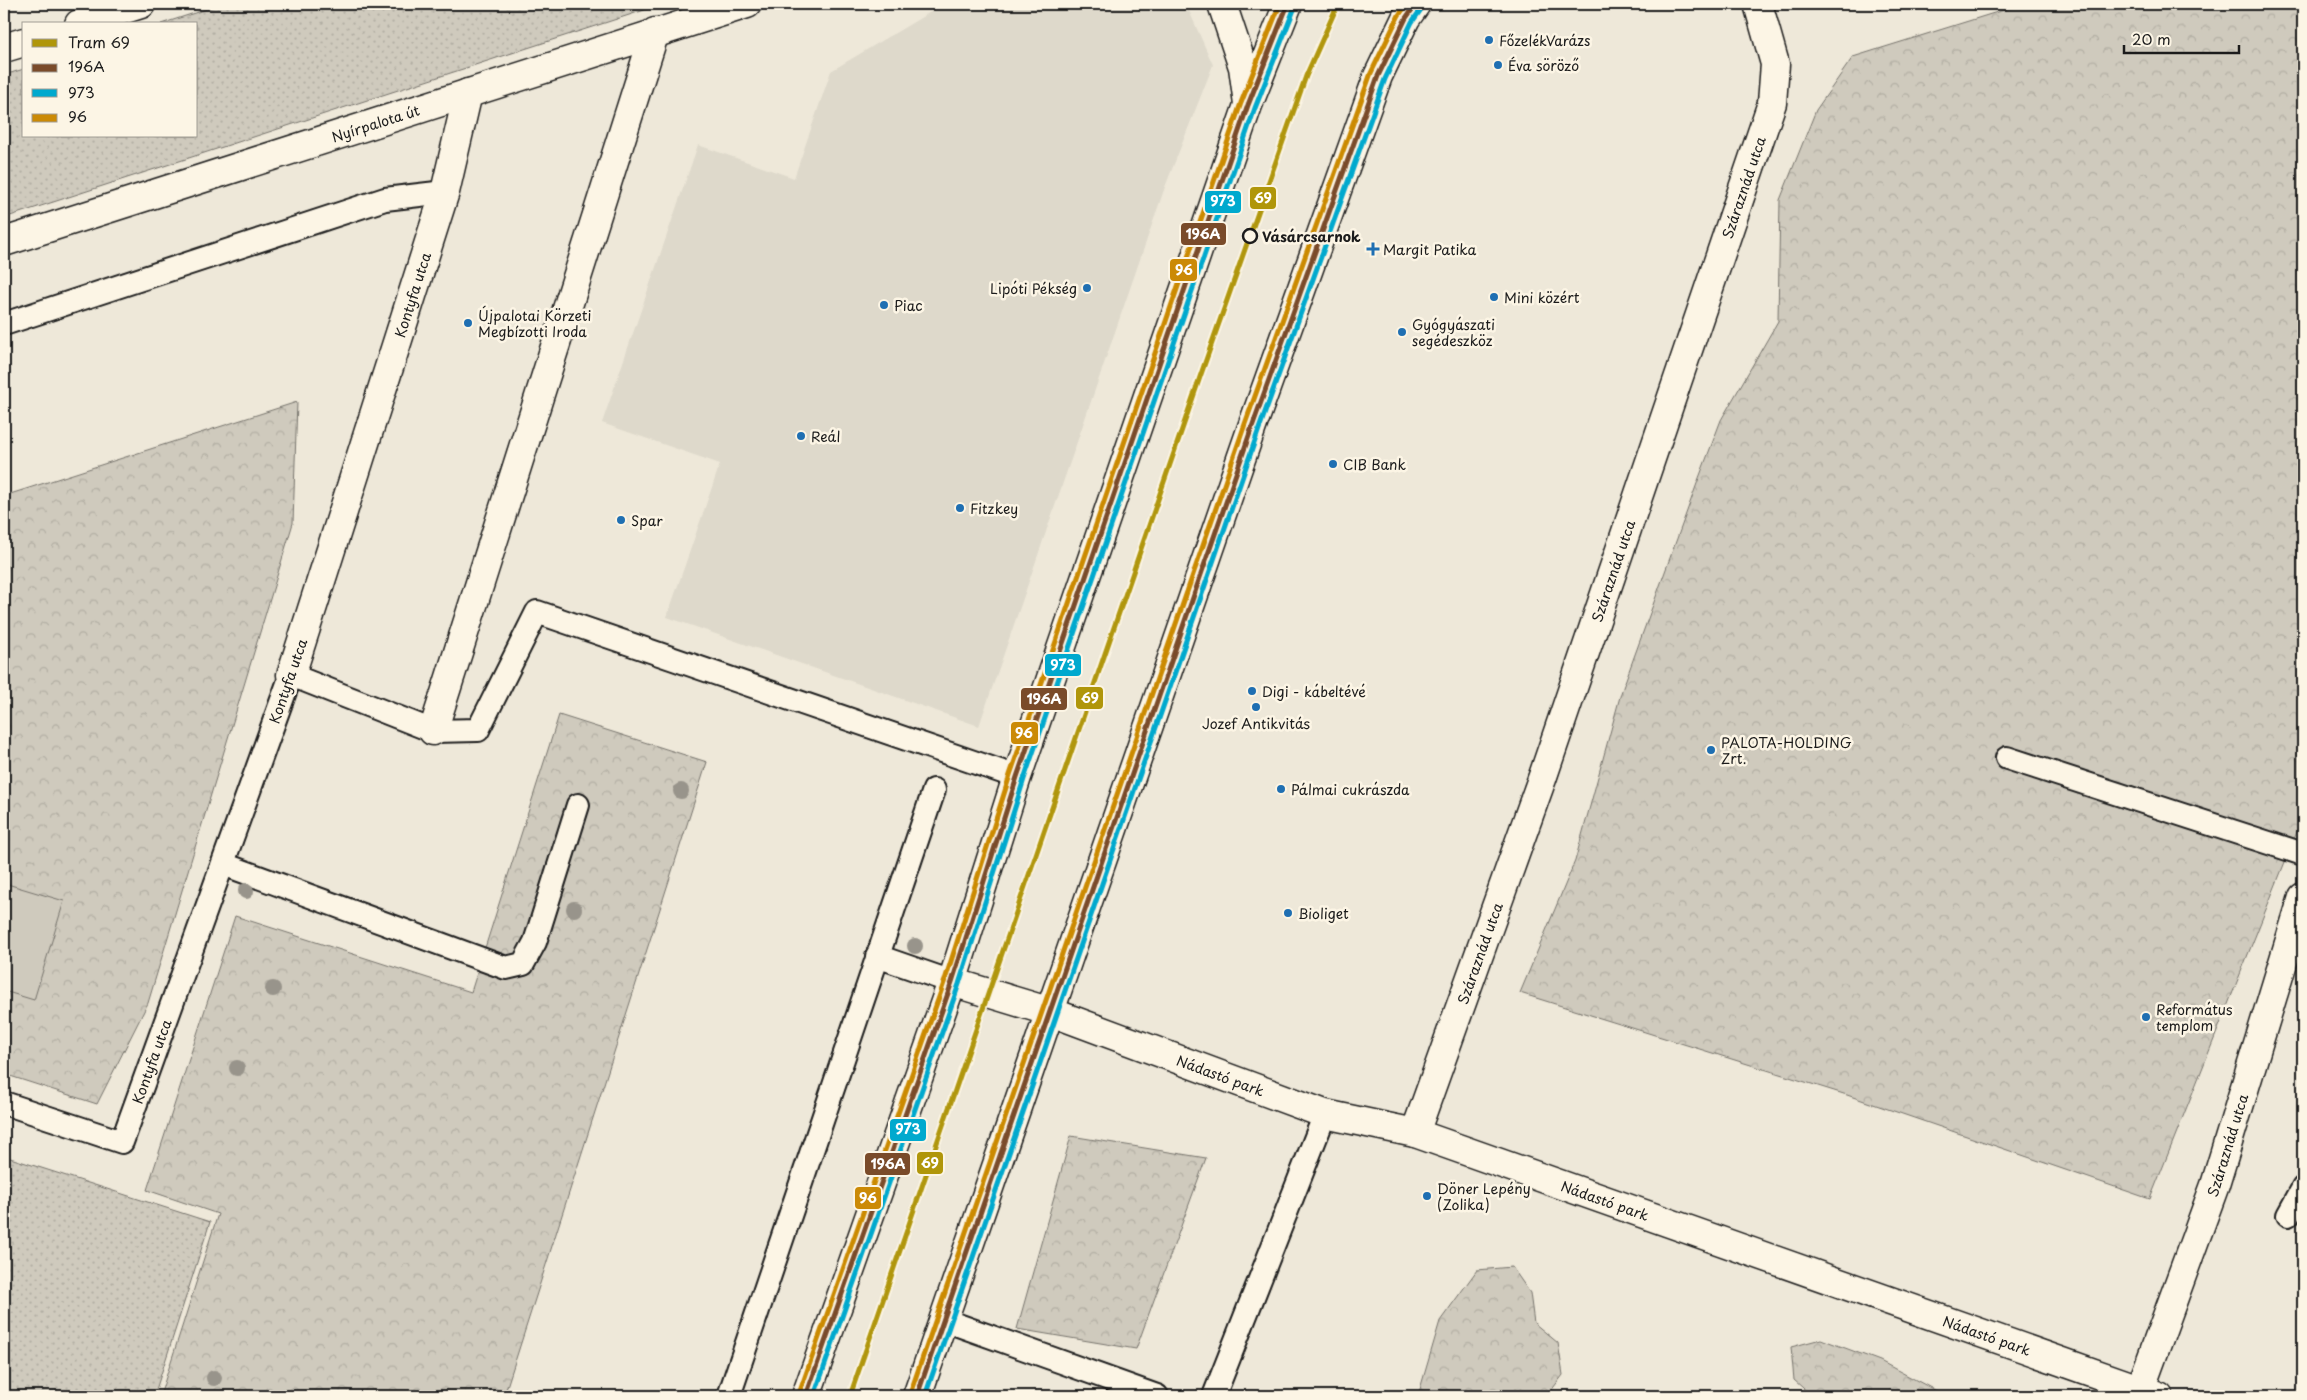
<svg xmlns="http://www.w3.org/2000/svg" width="2307" height="1400" font-family="'Playpen Sans',sans-serif">
<style>
.built{fill:#ded9cb}
.grass{fill:url(#grass-dots);stroke:#76736c}
.park{fill:url(#park-crowns);stroke:#76736c}
.pitch{fill:#cfcabd;stroke:#76736c}
.lines{fill:none;stroke-linecap:round;stroke-linejoin:round}
.service-casing{stroke:#1c1c1c;stroke-width:26}
.pedestrian-casing{stroke:#1c1c1c;stroke-width:31}
.minor-casing{stroke:#1c1c1c;stroke-width:31}
.tertiary-casing{stroke:#1c1c1c;stroke-width:31}
.secondary-casing{stroke:#1c1c1c;stroke-width:31}
.service{stroke:#fcf5e5;stroke-width:22}
.pedestrian{stroke:#fcf5e5;stroke-width:28}
.minor{stroke:#fcf5e5;stroke-width:28}
.tertiary{stroke:#fcf5e5;stroke-width:28}
.secondary{stroke:#fcf5e5;stroke-width:28}
.bus-1-casing{stroke:#fcf5e5;stroke-width:9}
.bus-2-casing{stroke:#fcf5e5;stroke-width:9}
.bus-3-casing{stroke:#fcf5e5;stroke-width:9}
.bus-1{stroke:#7a4b2a;stroke-width:5}
.bus-2{stroke:#00a9ce;stroke-width:5}
.bus-3{stroke:#cb8a06;stroke-width:5}
.tram-1-casing{stroke:#fcf5e5;stroke-width:9}
.tram-1{stroke:#b0960a;stroke-width:5}
.tree{fill:#98948b}
.poi-dot{fill:#1f6fb2;stroke:#fcf5e5;stroke-width:2}
.stop-dot{fill:#fcf5e5;stroke:#1c1c1c;stroke-width:2.5}
.labels{text-anchor:middle;dominant-baseline:central;stroke-width:5;stroke-linejoin:round;paint-order:stroke}
.poi-label{font-size:14px;fill:#1c1c1c;stroke:#fcf5e5;text-anchor:start}
.street-label{font-size:14px;fill:#1c1c1c;stroke:#fcf5e5}
.stop-label{font-size:14px;font-weight:bold;fill:#1c1c1c;stroke:#fcf5e5;text-anchor:start}
.line-badge{stroke:#fcf5e5;stroke-width:2}
.badge-label{font-size:14px;text-anchor:middle;font-weight:bold;fill:#fff}
</style>
<defs>
<pattern id="grass-dots" width="8" height="8" patternUnits="userSpaceOnUse" patternTransform="scale(1.25)"><rect width="8" height="8" fill="#cfcabd"/><path d="M2 2h.1M6 6h.1" fill="none" stroke="#b1ada2" stroke-width="1.8" stroke-linecap="round"/></pattern>
<pattern id="park-crowns" width="20" height="18" patternUnits="userSpaceOnUse" patternTransform="scale(1.25)"><rect width="20" height="18" fill="#cfcabd"/><path d="M2 6a3 3 0 1 1 6 0M12 15a3 3 0 1 1 6 0" fill="none" stroke="#b1ada2"/></pattern>
</defs>
<rect width="100%" height="100%" fill="#eee8d9"/>
<filter id="ink" filterUnits="userSpaceOnUse"><feTurbulence type="fractalNoise" baseFrequency=".02" numOctaves="2"/><feDisplacementMap in="SourceGraphic" scale="10" xChannelSelector="R" yChannelSelector="G"/><feConvolveMatrix kernelMatrix="1 2 1 2 8 2 1 2 1" color-interpolation-filters="sRGB"/></filter>
<g filter="url(#ink)">
<!-- built -->
<path class="built" d="M944 4H1186L1213 65 1165 187 979 726 667 617 720 464 602 423 698 145 794 178 831 71Z"/>
<!-- grass -->
<path class="grass" d="M222 4H663L4 218V75L24 69V136H196V24H161Z
M4 1156 210 1222 154 1396H4Z"/>
<!-- park -->
<path class="park" d="M2023 4H2303V817L2150 1199 1847 1095 1520 993 1575 861 1621 693 1699 478 1721 420 1778 321 1780 200 1816 110 1853 57Z
M297 402 293 523 148 1003 97 1104 4 1074V496Z
M559 715 707 762 504 1396H160L218 1214 147 1190 235 916 471 992Z
M1071 1136 1206 1158 1136 1349 1017 1329Z
M1512 1267 1530 1293 1534 1323 1558 1343 1563 1375 1547 1396H1418L1440 1321 1477 1270Z
M1821 1339 1880 1361 1946 1396H1812L1794 1380 1791 1347Z"/>
<!-- pitch -->
<path class="pitch" d="M4 883 64 901 34 1000 4 991Z"/>
<g class="lines">
<defs>
<g id="service">
<path d="M4 324 385 199 445 192"/>
<path d="M2007 758 2303 854"/>
<path d="M223 864 506 968 523 964 535 942 578 805"/>
<path d="M877 956 952 982"/>
<path id="s1" d="M4 1103 122 1142 291 675 433 731 478 730 537 612 1017 777"/>
<path d="M2288 1215 2303 1188"/>
<path d="M944 1320 1157 1396"/>
<path d="M729 1396 934 790"/>
<path d="M1214 1396 1325 1114"/>
</g>
<path id="pedestrian" d="M433 731 655 32"/>
<g id="minor">
<path id="s2" d="M291 675 445 192 468 93"/>
<path id="s3" d="M1051 1012 1325 1114 1415 1133 2159 1396"/>
<path id="s4" d="M1415 1133 1543 776 1772 103 1775 64 1758 4"/>
<path id="s5" d="M2140 1390 2215 1185 2303 897"/>
</g>
<path id="tertiary" d="M1222 4 1243 67 1248 104
M952 982 1051 1012
M806 1396 952 982 1017 777 1248 105 1288 4
M917 1396 1252 427 1378 76 1406 18 1416 4"/>
<g id="secondary">
<path d="M79 24 141 4"/>
<path d="M4 48 24 42"/>
<path id="s6" d="M4 242 747 4"/>
</g>
</defs>
<!-- service casing -->
<use href="#service" class="service-casing"/>
<!-- pedestrian casing -->
<use href="#pedestrian" class="pedestrian-casing"/>
<!-- minor casing -->
<use href="#minor" class="minor-casing"/>
<!-- tertiary casing -->
<use href="#tertiary" class="tertiary-casing"/>
<!-- secondary casing -->
<use href="#secondary" class="secondary-casing"/>
<!-- service -->
<use href="#service" class="service"/>
<!-- pedestrian -->
<use href="#pedestrian" class="pedestrian"/>
<!-- minor -->
<use href="#minor" class="minor"/>
<!-- tertiary -->
<use href="#tertiary" class="tertiary"/>
<!-- secondary -->
<use href="#secondary" class="secondary"/>
<defs>
<path id="bus-1" d="M806 1396 952 982 1017 777 1248 105 1288 4
M917 1396 1252 427 1378 76 1406 18 1416 4"/>
<path id="bus-2" d="M814 1396 959 984 1024 779 1255 108 1295 7
M925 1396 1259 429 1385 79 1412 22 1422 8"/>
<path id="bus-3" d="M799 1394 945 980 1010 775 1241 103 1280 4
M910 1394 1245 424 1371 73 1399 15 1407 4"/>
</defs>
<!-- bus-1 casing -->
<use href="#bus-1" class="bus-1-casing"/>
<!-- bus-2 casing -->
<use href="#bus-2" class="bus-2-casing"/>
<!-- bus-3 casing -->
<use href="#bus-3" class="bus-3-casing"/>
<!-- bus-1 -->
<use href="#bus-1" class="bus-1"/>
<!-- bus-2 -->
<use href="#bus-2" class="bus-2"/>
<!-- bus-3 -->
<use href="#bus-3" class="bus-3"/>
<defs>
<path id="tram-1" d="M850 1396 1200 377 1306 76 1338 4"/>
</defs>
<!-- tram-1 casing -->
<use href="#tram-1" class="tram-1-casing"/>
<!-- tram-1 -->
<use href="#tram-1" class="tram-1"/>
</g>
<!-- trees -->
<g class="tree">
<circle cx="681" cy="791" r="8"/>
<circle cx="246" cy="891" r="8"/>
<circle cx="574" cy="909" r="8"/>
<circle cx="915" cy="946" r="8"/>
<circle cx="273" cy="989" r="8"/>
<circle cx="237" cy="1068" r="8"/>
<circle cx="214" cy="1378" r="8"/>
</g>
</g>
<!-- markers -->
<g class="poi-dot">
<circle cx="1489" cy="40" r="5"/>
<circle cx="1498" cy="65" r="5"/>
<path d="M1370.5 241.5h5v5h5v5h-5v5h-5v-5h-5v-5h5z"/>
<circle cx="1087" cy="288" r="5"/>
<circle cx="1494" cy="297" r="5"/>
<circle cx="884" cy="305" r="5"/>
<circle cx="468" cy="323" r="5"/>
<circle cx="1402" cy="332" r="5"/>
<circle cx="801" cy="436" r="5"/>
<circle cx="1333" cy="464" r="5"/>
<circle cx="960" cy="508" r="5"/>
<circle cx="621" cy="520" r="5"/>
<circle cx="1252" cy="691" r="5"/>
<circle cx="1256" cy="707" r="5"/>
<circle cx="1711" cy="750" r="5"/>
<circle cx="1281" cy="789" r="5"/>
<circle cx="1288" cy="913" r="5"/>
<circle cx="2146" cy="1017" r="5"/>
<circle cx="1427" cy="1196" r="5"/>
</g>
<circle class="stop-dot" cx="1250" cy="236" r="7"/>
<g class="labels">
<!-- poi labels -->
<g class="poi-label">
<text x="1499" y="40">FőzelékVarázs</text>
<text x="1508" y="65">Éva söröző</text>
<text x="1383" y="249">Margit Patika</text>
<text x="1077" y="288" text-anchor="end">Lipóti Pékség</text>
<text x="1504" y="297">Mini közért</text>
<text x="894" y="305">Piac</text>
<text x="478" y="315">Újpalotai Körzeti<tspan x="478" dy="16">Megbízotti Iroda</tspan></text>
<text x="1412" y="324">Gyógyászati<tspan x="1412" dy="16">segédeszköz</tspan></text>
<text x="811" y="436">Reál</text>
<text x="1343" y="464">CIB Bank</text>
<text x="970" y="508">Fitzkey</text>
<text x="631" y="520">Spar</text>
<text x="1262" y="691">Digi - kábeltévé</text>
<text x="1256" y="723" text-anchor="middle">Jozef Antikvitás</text>
<text x="1721" y="742">PALOTA-HOLDING<tspan x="1721" dy="16">Zrt.</tspan></text>
<text x="1291" y="789">Pálmai cukrászda</text>
<text x="1298" y="913">Bioliget</text>
<text x="2156" y="1009">Református<tspan x="2156" dy="16">templom</tspan></text>
<text x="1437" y="1188">Döner Lepény<tspan x="1437" dy="16">(Zolika)</tspan></text>
</g>
<!-- street labels -->
<g class="street-label">
<text stroke="none"><textPath href="#s6" startOffset="390">Nyírpalota út</textPath></text>
<text stroke="none"><textPath href="#s4" startOffset="1001">Száraznád utca</textPath></text>
<text stroke="none"><textPath href="#s2" startOffset="399">Kontyfa utca</textPath></text>
<text stroke="none"><textPath href="#s4" startOffset="596">Száraznád utca</textPath></text>
<text transform="translate(288 681) rotate(-71)">Kontyfa utca</text>
<text stroke="none"><textPath href="#s4" startOffset="191">Száraznád utca</textPath></text>
<text stroke="none"><textPath href="#s1" startOffset="210">Kontyfa utca</textPath></text>
<text stroke="none"><textPath href="#s3" startOffset="181">Nádastó park</textPath></text>
<text stroke="none"><textPath href="#s5" startOffset="260">Száraznád utca</textPath></text>
<text stroke="none"><textPath href="#s3" startOffset="586">Nádastó park</textPath></text>
<text stroke="none"><textPath href="#s3" startOffset="991">Nádastó park</textPath></text>
</g>
<!-- stop labels -->
<g class="stop-label">
<text x="1262" y="236">Vásárcsarnok</text>
</g>
</g>
<g class="line-badge">
<rect x="1249" y="186" width="28" height="24" rx="5" fill="#b0960a"/>
<rect x="1204" y="190" width="38" height="24" rx="5" fill="#00a9ce"/>
<rect x="1180" y="222" width="47" height="24" rx="5" fill="#7a4b2a"/>
<rect x="1169" y="258" width="29" height="24" rx="5" fill="#cb8a06"/>
<rect x="1044" y="653" width="38" height="24" rx="5" fill="#00a9ce"/>
<rect x="1075" y="686" width="29" height="24" rx="5" fill="#b0960a"/>
<rect x="1020" y="687" width="48" height="24" rx="5" fill="#7a4b2a"/>
<rect x="1010" y="721" width="29" height="24" rx="5" fill="#cb8a06"/>
<rect x="889" y="1118" width="38" height="24" rx="5" fill="#00a9ce"/>
<rect x="916" y="1151" width="28" height="24" rx="5" fill="#b0960a"/>
<rect x="864" y="1152" width="47" height="24" rx="5" fill="#7a4b2a"/>
<rect x="854" y="1186" width="28" height="24" rx="5" fill="#cb8a06"/>
</g>
<g class="badge-label">
<text x="1263" y="203">69</text>
<text x="1223" y="206">973</text>
<text x="1203" y="239">196A</text>
<text x="1184" y="275">96</text>
<text x="1063" y="670">973</text>
<text x="1090" y="703">69</text>
<text x="1044" y="704">196A</text>
<text x="1024" y="738">96</text>
<text x="908" y="1134">973</text>
<text x="930" y="1168">69</text>
<text x="888" y="1169">196A</text>
<text x="868" y="1203">96</text>
</g>
<!-- margin -->
<rect width="2307" height="1400" fill="none" stroke="#fcf5e5" stroke-width="20"/>
<rect x="10" y="10" width="2287" height="1380" fill="none" stroke="#1c1c1c" stroke-width="2" filter="url(#ink)"/>
<!-- legend -->
<rect x="22" y="22" width="175" height="115" fill="#fcf5e5" stroke="#a29e95"/>
<rect x="32" y="39" width="25" height="8" fill="#b0960a" stroke="#a29e95"/>
<text x="68" y="48" font-size="15" fill="#1c1c1c">Tram 69</text>
<rect x="32" y="64" width="25" height="8" fill="#7a4b2a" stroke="#a29e95"/>
<text x="68" y="72" font-size="15" fill="#1c1c1c">196A</text>
<rect x="32" y="89" width="25" height="8" fill="#00a9ce" stroke="#a29e95"/>
<text x="68" y="98" font-size="15" fill="#1c1c1c">973</text>
<rect x="32" y="114" width="25" height="8" fill="#cb8a06" stroke="#a29e95"/>
<text x="68" y="122" font-size="15" fill="#1c1c1c">96</text>
<!-- scale -->
<path d="M2124 45v8h115v-8" fill="none" stroke="#1c1c1c" stroke-width="2.5"/>
<text x="2132" y="45" font-size="15" fill="#1c1c1c" stroke="#fcf5e5" stroke-width="4" paint-order="stroke">20 m</text>
</svg>
